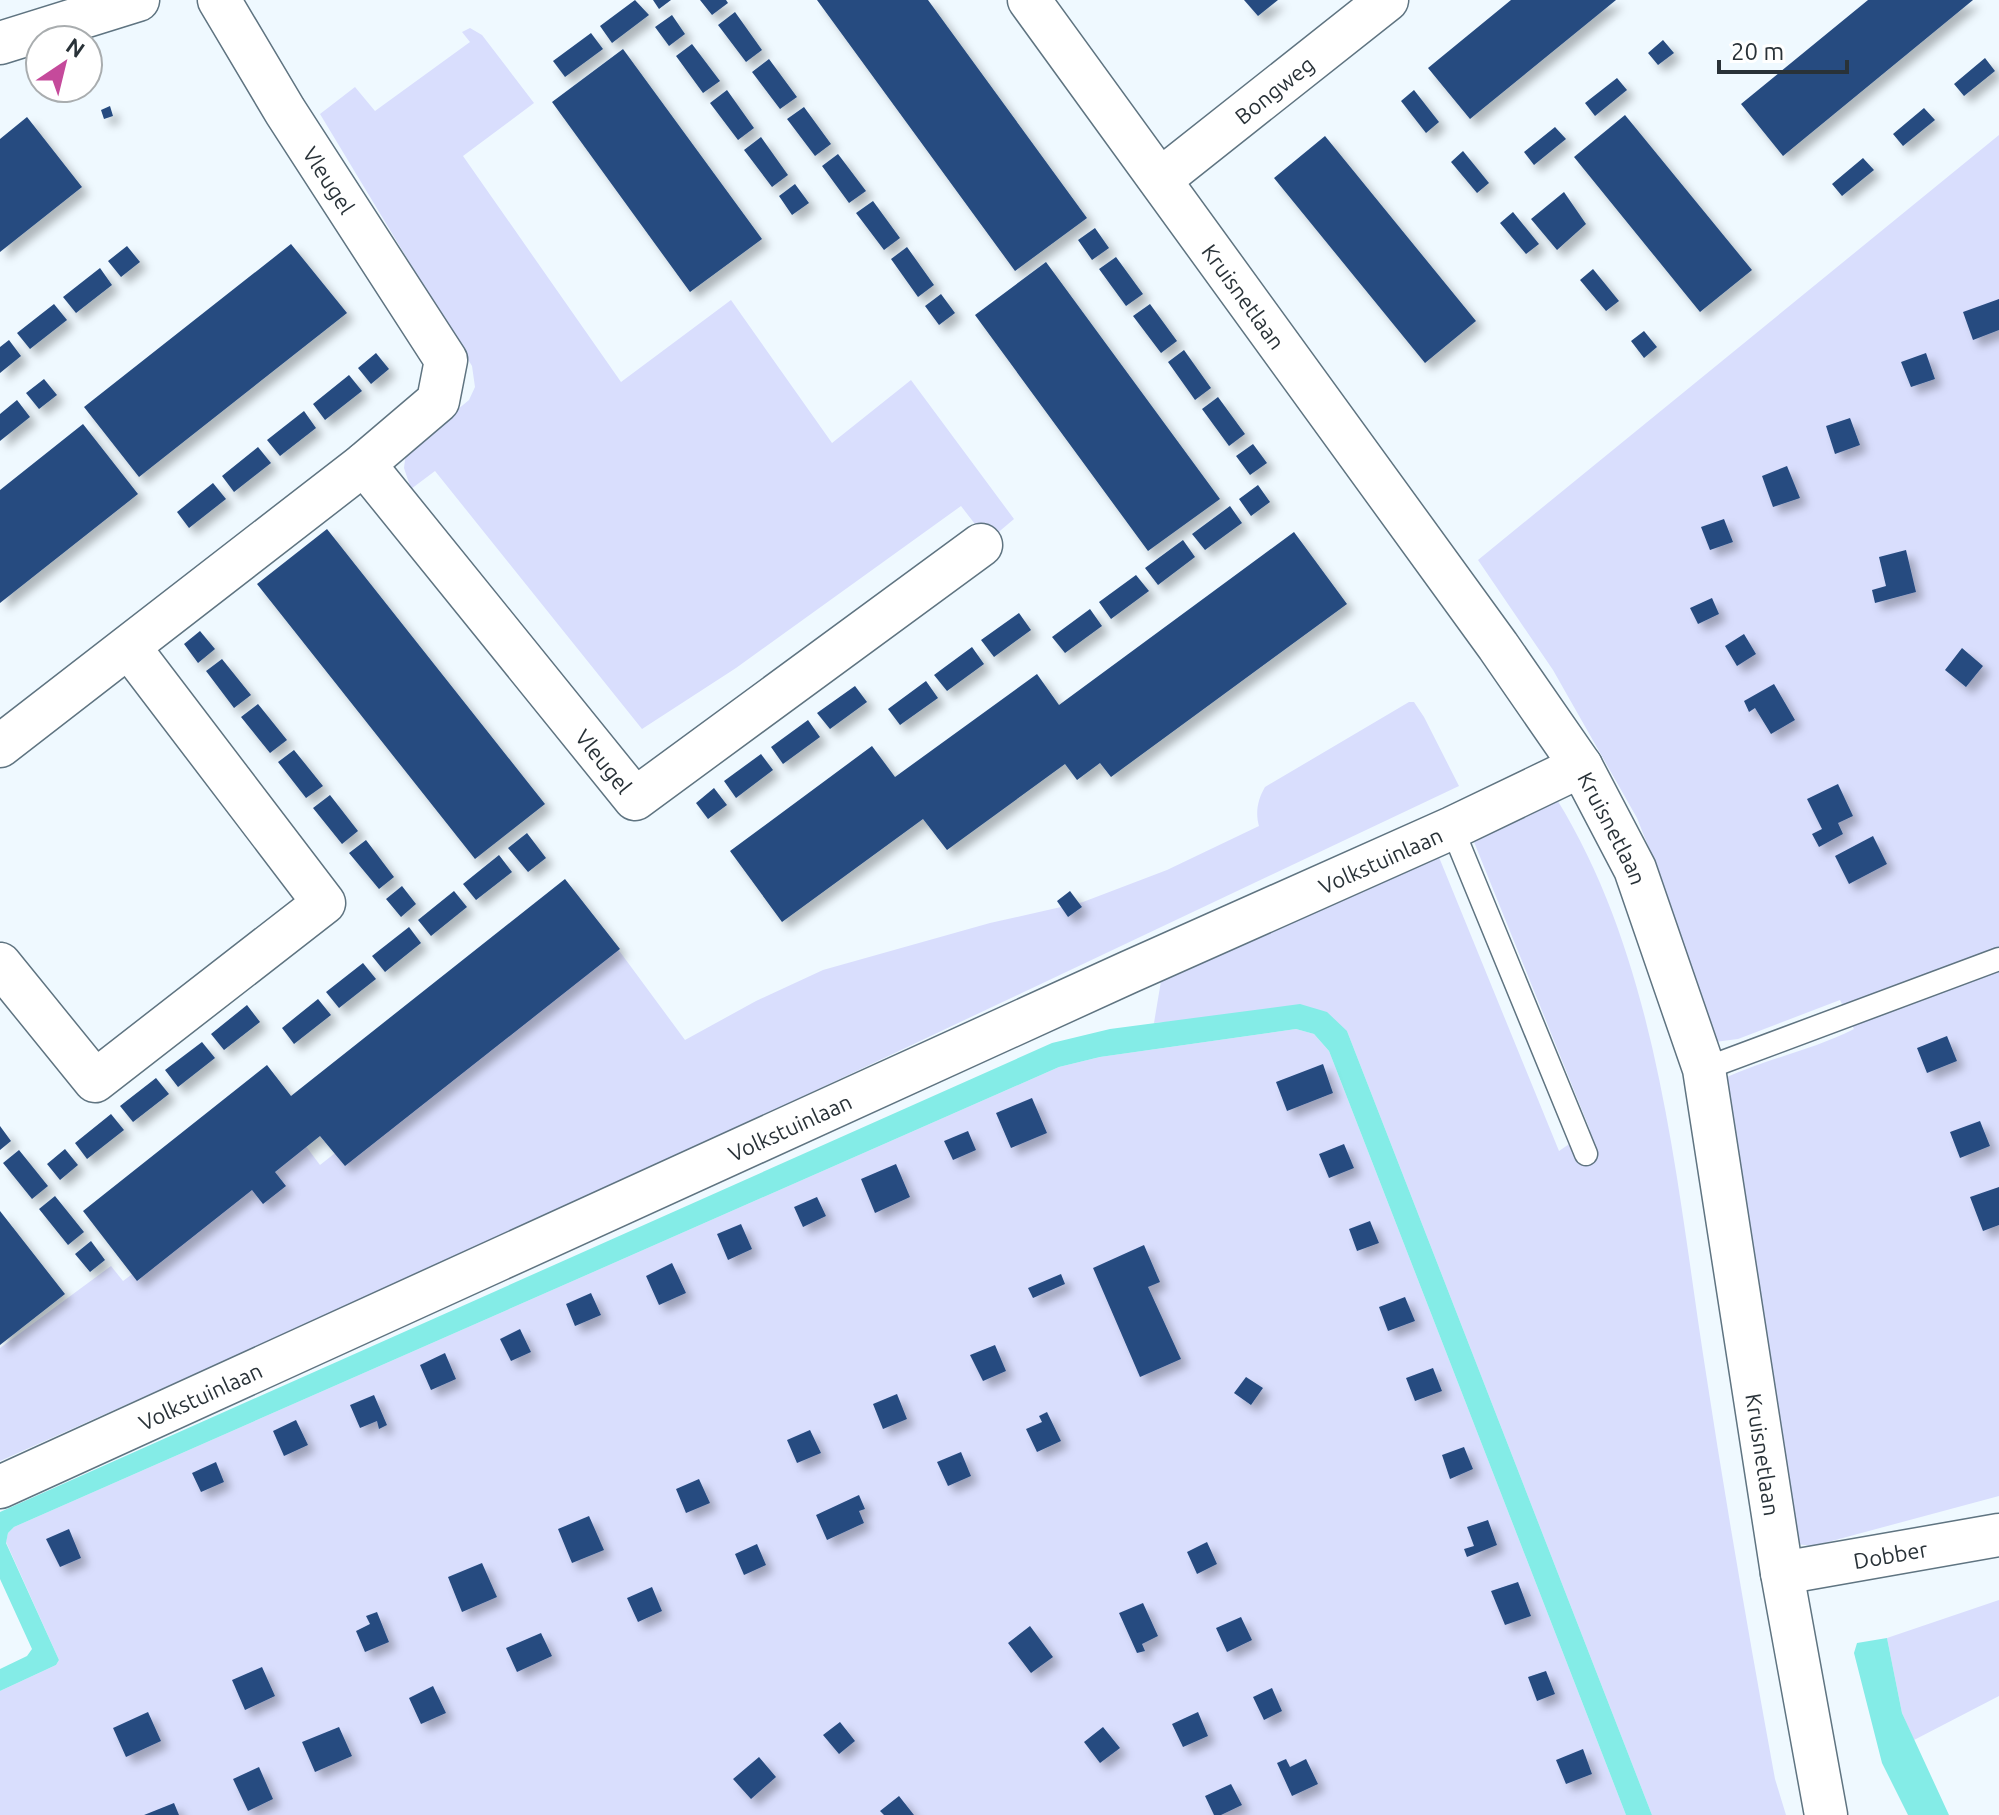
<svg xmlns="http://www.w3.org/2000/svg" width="1999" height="1815" font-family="Ubuntu,sans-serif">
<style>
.green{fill:#d9defd}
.water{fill:#84ece7}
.building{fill:#264b80;filter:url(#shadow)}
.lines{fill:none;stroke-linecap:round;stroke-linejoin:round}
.lane-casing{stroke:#5f7481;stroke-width:25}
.street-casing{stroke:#5f7481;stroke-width:45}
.lane{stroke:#fff;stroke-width:22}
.street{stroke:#fff;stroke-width:42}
.labels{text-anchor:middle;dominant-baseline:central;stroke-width:8;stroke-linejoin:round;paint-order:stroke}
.street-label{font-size:22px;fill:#293238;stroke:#fff}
</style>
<defs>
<filter id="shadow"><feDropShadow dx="7" dy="7" stdDeviation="4" flood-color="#0004"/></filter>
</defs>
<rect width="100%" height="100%" fill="#eff9ff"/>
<!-- green -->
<path class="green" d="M470 28 482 35 534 103 463 156 621 382 731 300 832 443 911 380 1014 519 988 541 961 506 736 668 642 729 435 471 411 489 404 468 406 452 469 400 475 387 472 366 320 114 355 87 375 111 470 42 462 32Z
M1999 135V1496L1813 1546 1788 1543 1713 1084C1758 1060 1809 1052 1854 1029L1840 1000 1738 1039 1707 1043 1706 1023 1665 889 1637 818 1553 670 1478 560Z
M1409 702H1414L1424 717 1459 786 563 1210 0 1461V1348L111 1266 123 1281 305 1145 320 1165 609 937 685 1040 756 1001 823 970 990 923 1083 902 1167 870 1259 826C1255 812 1258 799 1265 787Z
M1549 787C1658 954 1675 1174 1705 1367 1726 1505 1750 1642 1775 1779L1786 1815H1652L1347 1031 1192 1020 1154 1023 1163 969 1434 845 1559 1151 1590 1130 1472 837Z
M1296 1029 1314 1034 1329 1051 1626 1815H0V1691L56 1665 59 1660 6 1542 8 1533 14 1527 1059 1067 1100 1057Z
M1999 1600V1696L1914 1740 1902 1713 1887 1638Z"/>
<!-- water -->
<path class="water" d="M1300 1004 1327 1012 1347 1031 1652 1815H1626L1329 1051 1314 1034 1296 1029 1100 1057 1059 1067 14 1527 8 1533 6 1543 59 1660 56 1665 0 1691V1669L27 1656 32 1649 0 1579V1512L1052 1043 1110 1029Z
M1887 1638 1902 1713 1949 1815H1908L1882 1763 1854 1653 1857 1643Z"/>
<!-- building -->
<path class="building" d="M635 0 649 15 612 43 600 26Z
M653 0H671L659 9Z
M700 0H726L728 3 712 15Z
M817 0H928L1087 218 1015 271Z
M1244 0H1278L1258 16Z
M1511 0H1616L1470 119 1428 68Z
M1868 0H1973L1783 156 1741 104Z
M735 12 762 50 746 62 718 25Z
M672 15 685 34 669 46 655 27Z
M591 33 603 49 565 77 553 61Z
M1663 40 1674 53 1658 65 1648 53Z
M692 44 720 81 703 93 676 56Z
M623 49 762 239 690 292 552 102Z
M1985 58 1995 71 1964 96 1954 84Z
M769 59 797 97 780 109 752 72Z
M1617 78 1627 90 1595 116 1585 103Z
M727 90 754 128 738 140 710 103Z
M1414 90 1439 122 1426 133 1401 101Z
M110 106 113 116 104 119 101 110Z
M804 107 831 144 815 156 787 119Z
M1924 108 1935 120 1903 146 1893 134Z
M1625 115 1752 270 1700 312 1574 157Z
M27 117 82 187 0 252V139Z
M1555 127 1566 139 1534 165 1524 152Z
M1325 136 1476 321 1425 363 1274 178Z
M761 137 788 175 772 187 744 150Z
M1463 151 1489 183 1477 193 1451 162Z
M838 154 866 191 849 203 822 166Z
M1863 158 1874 170 1842 196 1832 184Z
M795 184 809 203 792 215 779 196Z
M1564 192 1586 224 1557 250 1531 219Z
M873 201 900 238 884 250 856 213Z
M1513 212 1539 244 1526 254 1500 223Z
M1095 228 1109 248 1092 260 1078 240Z
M291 244 347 313 139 477 84 407Z
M127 246 140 262 121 277 108 261Z
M907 247 934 285 918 297 891 259Z
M1116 257 1143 294 1126 306 1099 269Z
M1046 262 1220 499 1148 551 975 315Z
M100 268 112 285 76 313 63 297Z
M1593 269 1619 301 1606 311 1580 280Z
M941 294 955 313 939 325 925 306Z
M1999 299V330L1973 340 1963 312Z
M54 304 67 320 30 349 17 333Z
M1150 304 1177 341 1161 353 1133 316Z
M1644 331 1657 347 1644 358 1631 341Z
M9 340 21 356 0 373V347Z
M1184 350 1211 388 1195 400 1168 362Z
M376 353 389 369 371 384 358 368Z
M1926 353 1935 379 1911 387 1901 362Z
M349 375 362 391 325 420 313 404Z
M44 379 57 395 39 409 26 393Z
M1218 397 1245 434 1229 446 1202 409Z
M17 400 30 417 0 441V414Z
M304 411 316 428 280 456 267 440Z
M1850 418 1860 445 1835 454 1826 426Z
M83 424 138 494 0 603V490Z
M1253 444 1267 463 1250 475 1236 456Z
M258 447 271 463 234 492 222 476Z
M1787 466 1800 498 1773 507 1762 476Z
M213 483 226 499 189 528 177 512Z
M1258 485 1270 502 1251 516 1239 499Z
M1230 506 1242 523 1205 550 1192 534Z
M1724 519 1733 542 1710 550 1701 527Z
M327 529 545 804 475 859 257 584Z
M1294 532 1347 604 1111 777 1100 763 1077 780 1065 764 947 850 923 819 782 922 730 851 872 746 895 777 1037 674 1059 705Z
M1183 540 1195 557 1158 585 1145 568Z
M1906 550 1916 592 1875 603 1872 590 1886 586 1879 557Z
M1136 575 1149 591 1111 619 1099 602Z
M1712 598 1719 614 1698 624 1690 608Z
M1090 609 1102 626 1065 653 1052 637Z
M1019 613 1031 630 994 657 981 640Z
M200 631 215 649 198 663 184 644Z
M1744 634 1756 654 1737 666 1725 646Z
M972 647 984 664 947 691 934 675Z
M1962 648 1983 666 1966 687 1945 670Z
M222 659 251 695 234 708 206 671Z
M926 681 938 698 900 725 888 709Z
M1774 684 1795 720 1771 734 1755 708 1749 712 1744 701Z
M855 686 867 702 830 729 817 713Z
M258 704 287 740 270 753 241 717Z
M808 720 820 737 783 764 771 747Z
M294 750 323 786 306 798 278 762Z
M761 754 773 770 736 798 724 781Z
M1838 784 1853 816 1838 823 1843 834 1819 847 1812 834 1822 829 1807 799Z
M714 788 727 805 708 819 696 803Z
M330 795 358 831 342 844 313 808Z
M527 833 546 858 528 872 508 848Z
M1873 836 1887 864 1849 884 1835 856Z
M366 840 394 877 379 889 349 853Z
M499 855 512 872 476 900 463 884Z
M565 879 620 949 345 1166 320 1136 275 1172 286 1186 263 1204 252 1190 137 1281 83 1211 267 1065 291 1096Z
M402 886 416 904 401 917 386 899Z
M454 891 467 907 431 936 418 920Z
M1070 891 1082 907 1068 917 1057 901Z
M409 927 421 943 385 972 372 956Z
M363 963 376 979 339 1008 326 992Z
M318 999 331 1015 294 1044 282 1028Z
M247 1005 260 1022 224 1050 211 1034Z
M1947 1036 1957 1061 1927 1073 1917 1048Z
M202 1042 215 1058 178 1087 165 1070Z
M1323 1064 1333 1093 1287 1111 1276 1082Z
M156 1078 169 1094 133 1122 120 1106Z
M1032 1098 1047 1133 1011 1148 996 1113Z
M111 1114 124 1130 87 1159 75 1143Z
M1980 1121 1990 1146 1960 1158 1950 1132Z
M0 1126 11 1141 0 1150Z
M968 1131 976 1150 953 1160 944 1141Z
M1344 1144 1354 1168 1329 1178 1319 1154Z
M65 1149 78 1165 60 1180 47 1164Z
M19 1150 48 1186 32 1199 3 1163Z
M896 1164 910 1197 875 1213 861 1179Z
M1999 1187V1225L1983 1231 1970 1197Z
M55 1196 84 1232 68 1245 39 1209Z
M817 1197 826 1216 803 1227 794 1207Z
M0 1211 65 1294 0 1345Z
M1370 1221 1379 1243 1357 1251 1349 1229Z
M741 1224 752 1249 728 1260 717 1234Z
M91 1241 105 1260 90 1272 75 1254Z
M1144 1245 1160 1282 1148 1287 1181 1359 1140 1377 1093 1268Z
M672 1263 686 1293 659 1305 646 1276Z
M1061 1274 1065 1284 1033 1298 1028 1288Z
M591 1293 601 1315 575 1326 566 1304Z
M1405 1297 1415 1321 1388 1331 1379 1307Z
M520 1329 531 1352 511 1361 500 1339Z
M995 1345 1006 1371 983 1381 970 1355Z
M445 1353 456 1379 431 1390 420 1365Z
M1433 1368 1442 1391 1415 1401 1406 1378Z
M1246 1377 1263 1388 1251 1405 1234 1393Z
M897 1394 907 1419 883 1429 873 1404Z
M374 1395 387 1425 379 1429 377 1421 360 1428 350 1405Z
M1047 1412 1061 1441 1037 1452 1026 1429 1042 1422 1039 1416Z
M296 1420 308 1445 284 1456 273 1431Z
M810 1430 821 1453 797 1463 787 1440Z
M1464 1447 1473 1469 1450 1479 1442 1455Z
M961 1452 971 1476 948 1486 937 1462Z
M216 1462 224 1482 201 1492 192 1473Z
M699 1479 710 1503 686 1513 676 1489Z
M859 1495 865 1509 859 1511 864 1523 827 1540 816 1515Z
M589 1516 604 1550 572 1563 558 1529Z
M1488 1520 1497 1545 1467 1557 1464 1549 1474 1546 1467 1527Z
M69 1529 81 1558 60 1567 46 1539Z
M1207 1542 1217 1564 1197 1574 1187 1552Z
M757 1544 766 1565 744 1575 735 1554Z
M482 1563 497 1597 462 1612 448 1577Z
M1518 1582 1531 1616 1505 1625 1491 1591Z
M652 1587 662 1611 638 1622 627 1598Z
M1143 1603 1158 1636 1142 1644 1145 1651 1137 1653 1119 1613Z
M377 1612 389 1642 365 1652 356 1631 370 1624 366 1616Z
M1241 1617 1252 1640 1227 1652 1216 1628Z
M1030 1626 1053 1657 1031 1673 1008 1643Z
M541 1633 552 1656 517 1672 506 1648Z
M262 1667 275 1696 245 1710 232 1680Z
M1546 1671 1555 1694 1537 1701 1528 1677Z
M433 1686 446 1713 421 1724 409 1698Z
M1272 1688 1282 1711 1264 1720 1253 1697Z
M148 1712 161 1741 126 1757 113 1728Z
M1198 1712 1208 1736 1183 1747 1172 1724Z
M840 1722 855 1741 839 1754 823 1735Z
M339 1727 352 1756 315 1772 302 1742Z
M1103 1727 1120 1748 1100 1763 1084 1742Z
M1583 1749 1592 1774 1566 1784 1556 1760Z
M759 1757 776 1777 751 1799 733 1779Z
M1286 1759 1290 1767 1306 1759 1318 1784 1292 1796 1277 1763Z
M259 1767 273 1799 248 1811 233 1779Z
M1231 1784 1242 1805 1221 1815H1214L1205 1796Z
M899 1796 914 1815H884L880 1811Z
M174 1803 179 1815H144Z"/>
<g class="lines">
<defs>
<path id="lane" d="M1452 828 1586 1154
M1704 1069 1999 959"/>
<g id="street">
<path id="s1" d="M1029 0 1498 646 1581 766 1635 869 1704 1069 1782 1573 1826 1815"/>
<path d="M0 43 138 0"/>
<path id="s2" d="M1161 179 1387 0"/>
<path id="s3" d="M364 464 635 799 981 545"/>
<path d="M0 746 364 464 438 401 446 360 285 111 219 0"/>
<path d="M0 964 95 1081 324 903 129 647"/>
<path id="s4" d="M0 1487 1129 972 1452 828 1581 766"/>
<path id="s5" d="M1782 1573 1999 1535"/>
</g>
</defs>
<!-- lane casing -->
<use href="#lane" class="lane-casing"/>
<!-- street casing -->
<use href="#street" class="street-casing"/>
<!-- lane -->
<use href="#lane" class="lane"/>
<!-- street -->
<use href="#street" class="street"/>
</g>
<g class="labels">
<!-- street labels -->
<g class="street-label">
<text stroke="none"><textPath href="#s2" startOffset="144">Bongweg</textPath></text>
<text transform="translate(329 180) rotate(57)">Vleugel</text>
<text stroke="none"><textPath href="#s1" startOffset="366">Kruisnetlaan</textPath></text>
<text stroke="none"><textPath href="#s3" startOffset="382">Vleugel</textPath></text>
<text stroke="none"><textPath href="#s1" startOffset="1014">Kruisnetlaan</textPath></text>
<text stroke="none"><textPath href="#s4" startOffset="1516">Volkstuinlaan</textPath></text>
<text stroke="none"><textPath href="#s4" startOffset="868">Volkstuinlaan</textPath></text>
<text stroke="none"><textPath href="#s4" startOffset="220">Volkstuinlaan</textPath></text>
<text stroke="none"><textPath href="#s1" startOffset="1662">Kruisnetlaan</textPath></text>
<text stroke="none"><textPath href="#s5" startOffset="110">Dobber</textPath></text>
</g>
</g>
<!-- north arrow -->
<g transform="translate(64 64) rotate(35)"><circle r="38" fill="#ffffff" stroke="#a9adaf" stroke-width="2"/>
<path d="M0-6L14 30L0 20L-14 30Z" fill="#c54a9b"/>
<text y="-12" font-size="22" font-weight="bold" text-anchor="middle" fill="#293238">N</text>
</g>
<!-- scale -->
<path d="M1719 60v12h128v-12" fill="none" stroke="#293238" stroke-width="4"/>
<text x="1731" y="60" font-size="24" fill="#293238" stroke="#ffffff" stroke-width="6" paint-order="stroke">20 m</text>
</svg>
